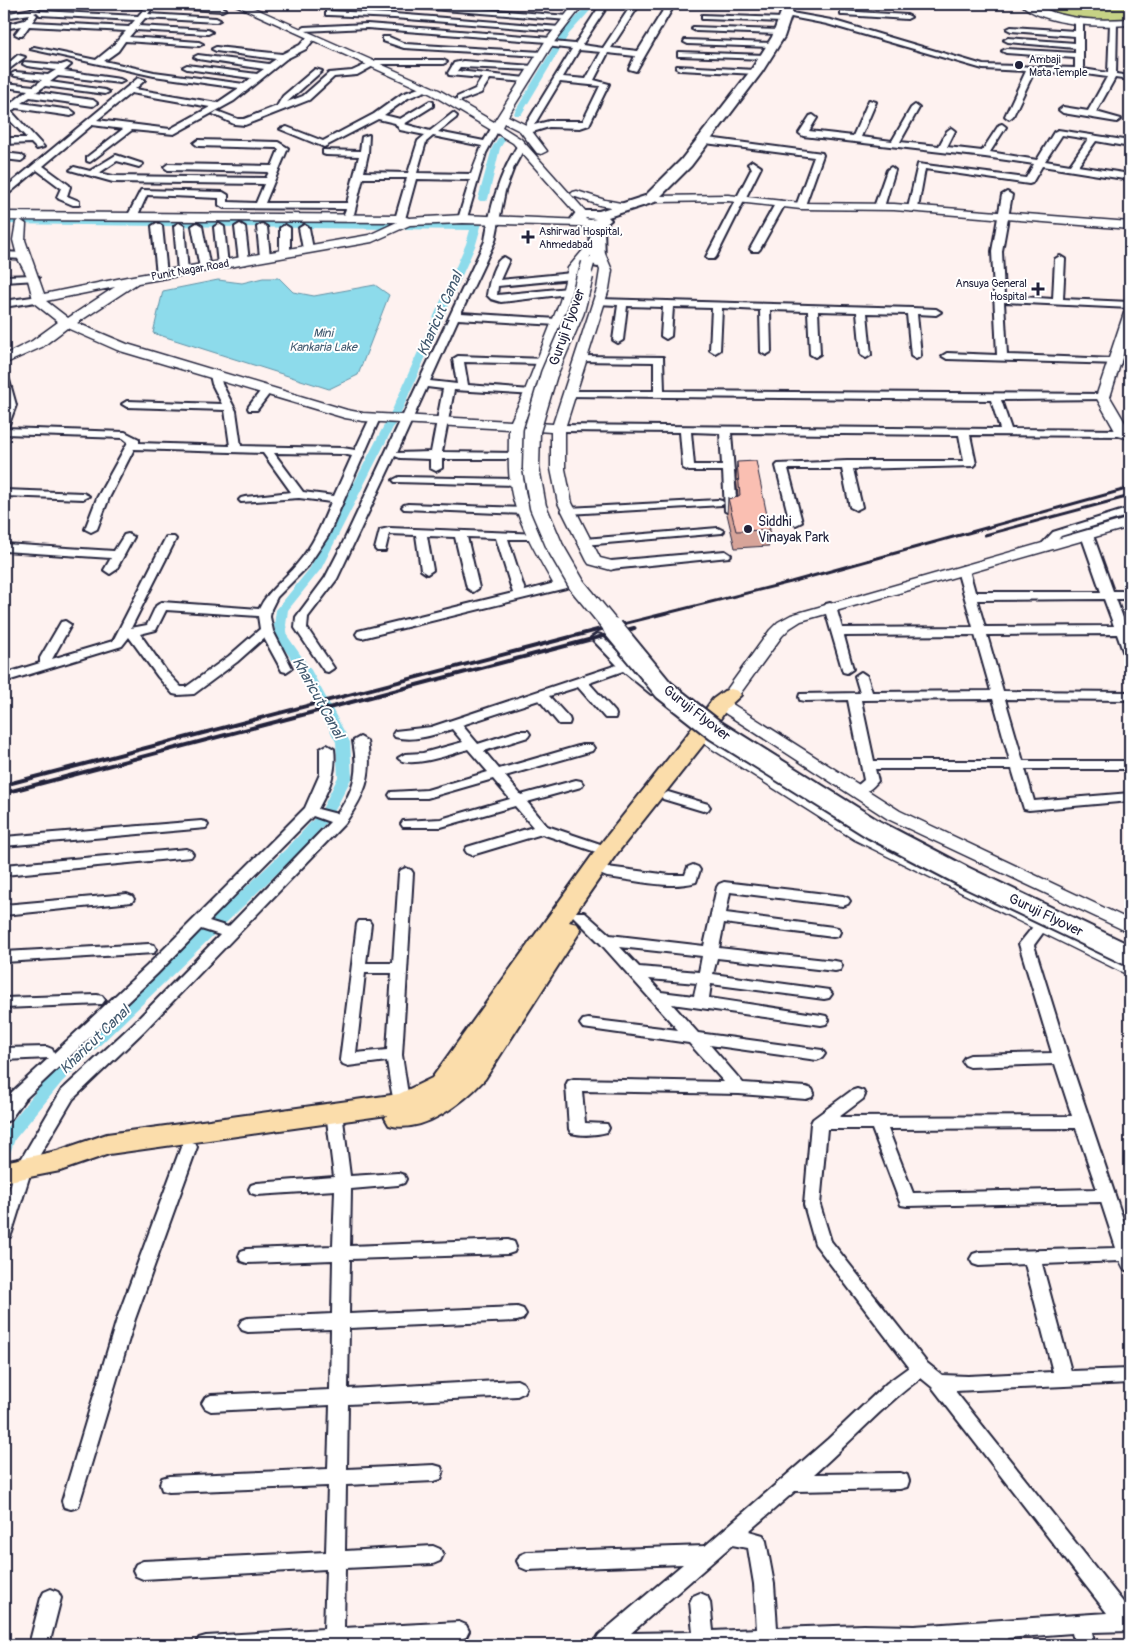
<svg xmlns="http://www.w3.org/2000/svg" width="1134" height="1649" font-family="Pangolin,sans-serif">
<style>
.green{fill:#c6d285;stroke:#747a60}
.water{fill:#8ddbeb;stroke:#6291a5}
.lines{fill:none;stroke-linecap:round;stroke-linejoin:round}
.canal{fill:#8ddbeb;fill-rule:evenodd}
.minor-casing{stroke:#22223b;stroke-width:4}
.tertiary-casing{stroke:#22223b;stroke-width:3}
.secondary-casing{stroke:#22223b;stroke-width:4}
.primary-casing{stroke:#22223b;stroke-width:4}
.minor{fill:#fff;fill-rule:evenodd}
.tertiary{fill:#fff;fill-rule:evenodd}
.secondary{fill:#fff;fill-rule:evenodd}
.primary{fill:#fbddab;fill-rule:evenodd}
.rail-far1{stroke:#22223b;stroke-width:3}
.rail{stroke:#22223b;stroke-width:4}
.secondary-bridge-far2-casing{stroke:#22223b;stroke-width:15;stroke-linecap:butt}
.secondary-bridge-far1-casing{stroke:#22223b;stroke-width:19;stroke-linecap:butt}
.secondary-bridge-casing{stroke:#22223b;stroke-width:24;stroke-linecap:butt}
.secondary-bridge-far2{stroke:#fff;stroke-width:12}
.secondary-bridge-far1{stroke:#fff;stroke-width:16}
.secondary-bridge{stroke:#fff;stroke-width:20}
.wall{fill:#d7a499;stroke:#22223b}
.building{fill:#fabfb2;stroke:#22223b}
.poi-dot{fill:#22223b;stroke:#fff;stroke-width:2}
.labels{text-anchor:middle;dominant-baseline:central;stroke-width:4;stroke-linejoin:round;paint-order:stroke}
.far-poi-label{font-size:11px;fill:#22223b;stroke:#fff;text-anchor:start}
.far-street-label{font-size:11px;fill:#22223b;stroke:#fff}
.far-water-label{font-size:12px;font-style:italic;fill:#425a70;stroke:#fff}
.street-label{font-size:14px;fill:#22223b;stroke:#fff}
.poi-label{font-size:14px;fill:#22223b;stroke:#fff;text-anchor:start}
.water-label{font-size:15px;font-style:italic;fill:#425a70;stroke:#fff}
</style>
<rect width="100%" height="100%" fill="#fef2f0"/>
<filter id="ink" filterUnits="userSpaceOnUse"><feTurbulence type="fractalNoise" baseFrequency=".02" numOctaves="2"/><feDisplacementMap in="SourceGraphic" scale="10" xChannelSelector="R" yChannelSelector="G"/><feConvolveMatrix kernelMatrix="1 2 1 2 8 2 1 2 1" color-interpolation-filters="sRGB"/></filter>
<g filter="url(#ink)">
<!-- green -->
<path class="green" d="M1032 4H1130V18C1102 21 1056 22 1032 4Z"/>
<!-- water -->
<path class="water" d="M263 278H279L293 292 314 296 375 285 389 295 358 375 329 389 153 333 163 291 218 280 242 283Z"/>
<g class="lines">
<!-- canal -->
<path class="canal" d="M588 4H596L569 34 521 115H515L514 113 562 33Z
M501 137 505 140 500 148 488 199 486 201H480L478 199 492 148 498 138Z
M4 218 472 224 477 220 482 223 476 244 403 408 321 569 288 610 286 625 288 637 311 670 350 742 352 777 332 816 300 851 62 1082 15 1139 10 1153 4 1155V1131L50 1074 290 845 321 811 338 777 336 742 299 670 276 637 274 625 276 610 310 568 393 408 466 244 470 230 4 224Z"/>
<defs>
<path id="minor" d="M108 4H169L222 7 226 9 222 11 153 7 148 14 216 18 220 20 216 22 145 18 138 26 208 30 212 32 208 34 135 30 129 37 199 42 203 44 199 46 125 41 118 51 104 61 154 72 244 84 251 78 187 69 183 67 187 65 257 74 264 69 198 59 194 57 198 55 269 64 276 59 216 51 212 49 216 47 282 54 300 45 309 35 316 37 306 49 286 59 234 101 174 134 132 130 90 162 87 161V157L123 129 92 125 43 166 69 185 70 187 67 196 79 201V205H73L59 199 57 197 61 188 37 170 7 195 4 196V189L138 78 145 80 135 89 217 103 239 88 154 76 30 49 34 47 96 60 112 47 126 31 29 26 22 36H19L15 34 21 26 4 29V25L25 20 30 14 4 18V14L37 8 40 11 138 16 145 8 112 6ZM37 12 40 15 135 20 129 27 32 22 37 15 34 13ZM131 93 210 107 170 129 97 120Z
M389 4H418L568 16 572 18 568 20 393 6Z
M542 4H578L582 6 578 8 546 6Z
M601 4H609L582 45 603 48 632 4H640L611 48 638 51 667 4H675L636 71 629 69 635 56 608 53 594 80 609 84 589 125 580 128 549 127 526 134 523 133V129L572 49 546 46 545 44 547 42 367 28 304 31 300 29 304 27 367 24 551 38 555 40 552 42 575 44ZM579 50 601 52 586 79 563 77ZM560 82 600 86 583 121H549L534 125Z
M326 11 394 14 560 27 564 29 560 31 394 18 329 15H326Z
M841 11 907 15 911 17 907 19 844 15H841Z
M786 12 831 20 983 65 1075 68V58L1006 53 1002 51 1006 49 1075 53V48L1008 42 1004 40 1008 38 1075 43V36L1011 31 1007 29 1011 27 1075 31V21L1079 19 1083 21V69L1108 73 1110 23 1117 21 1116 74 1130 76V80L1115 78 1096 112 1121 119 1117 122 1063 113 1059 110 1063 107 1088 111 1107 77 1079 73 1034 72 1013 116 1009 119 1005 116 1026 71 983 69 827 24 786 16Z
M702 15 783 18 787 20 783 22 705 19H702Z
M693 27 779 30 783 32 779 34 696 31 692 29Z
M383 37H389L405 44 542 52 546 54 542 56 404 48 383 41Z
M685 40 773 43 777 45 773 47 688 44 684 42Z
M678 52 765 55 769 57 765 59 681 56H678Z
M18 55 25 57 4 73V67Z
M376 60H443L447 62 443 64H377L357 75 334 77 309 100 245 125 234 124 213 114 217 111 238 119H244L277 106 283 96 315 69 322 71 287 102 303 96 329 73 352 71Z
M463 61 533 66 537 68 533 70 460 67 457 71 526 78 530 80 526 82 490 79 481 93 460 101H457V97L475 89 482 78 449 75 448 73 454 63Z
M24 62 61 65 67 63 71 65 64 71 120 79 124 81 120 83 58 76 50 82 105 90 109 92 105 94 45 86 36 92 93 100 97 103 93 106 30 97 21 103 71 110 75 113 71 116 16 108 11 111 44 147 37 149 31 143 4 144V138H27L4 114V109L28 90 4 87V83L34 86 42 80 15 76 11 74 15 72 48 75 56 70 27 66 23 64Z
M677 66 756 70 760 72 756 74 680 70 676 68Z
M425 86 429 88 428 90 408 98 384 115 400 119 430 101 433 102V106L404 124 430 131 453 113 457 116 456 118 438 132 484 141 492 127 499 129 486 153 466 221 463 222 458 219 470 180 416 179 405 219 400 222 395 219 407 178H363L354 214 349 217 344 214 346 209 224 208 219 205V198L147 195 137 217 132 220 127 217 141 190 223 192 228 195V202L256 203 264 184 113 182 70 170 74 167 90 171 116 155 143 164 139 167 117 161 99 173 113 176 266 178 269 172 168 170 164 167 168 164 272 166 279 149 276 148 198 146 194 143 198 140 278 142 288 148 265 203H347L359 156 326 155 323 154V150L360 151 362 137 369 135 368 154 364 172 408 173 418 141 425 135 400 130 395 123 378 119 324 147 280 129 287 127 323 141 374 114 402 94ZM433 136 482 146 471 174 417 173 426 142Z
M869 100 876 102 861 137 892 141 911 108 915 105 919 108 900 142 939 146 947 131 951 128 955 131 947 147 982 151 999 125 1002 124 1006 127 990 152 1037 160 1054 132 1058 130 1130 141V147L1096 141 1078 166 1130 174V180L1042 166 1032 183 1029 184 925 169 918 208 913 211 910 210 908 208 918 164 1026 178 1034 164 985 157 803 136 799 133 810 116 813 115 817 118 809 131 853 136ZM1062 135 1088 139 1070 165 1045 161Z
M708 138 822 153 823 155 804 208H798L796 206 814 157 705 143 704 141Z
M522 142 526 145 514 167 505 191 495 241 461 313 557 319 562 322 557 325 458 319 430 381 457 384 453 359 458 356 546 359 547 361 546 363 542 364 464 362 468 385 531 390 536 393 535 395 454 390 442 452 517 453 522 456 517 459H442V468L436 471 430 468V459L400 458 395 456 337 579 308 617 307 628 334 668 328 672 324 671 295 628 296 617 325 578 341 547 485 241C490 206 500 173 519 143ZM427 387 443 389 431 452 397 453Z
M4 153 21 155 25 158 21 161 4 159Z
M752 161 761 167 716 257 714 259H708L706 257 752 168 748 164Z
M891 167 895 170 884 207 882 209H876L874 207 887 170Z
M1007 192 1012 195 1002 251 1004 296 1053 299 1055 259 1060 256 1065 259 1063 299 1130 302V308L1004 302 1007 355 1116 359 1121 362 1120 364 947 359 942 356 947 353 997 355 992 251 1002 195Z
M780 201 785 204 760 249 758 251H752L750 249 775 204Z
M157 223 162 226 167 275 162 278 157 275 152 226Z
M179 223 184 226 188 271 183 274 178 271 174 226Z
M197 223 202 226 210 268 205 271 200 268 192 226Z
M219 224 224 227 228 265 223 268 218 265 214 227Z
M240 224 245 227 249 261 244 264 239 261 235 227Z
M262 224 267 227 270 257 265 260 260 257 257 227Z
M285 225 290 228V253L285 256 280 253V228Z
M304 225 309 228 313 249 308 252 303 249 299 228Z
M4 252 23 253 28 256 23 259 4 258Z
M504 257 509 260 500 280 572 273 577 276 572 279 498 286 497 295 568 288 573 291 568 294 501 302 491 299 487 295C489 284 493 261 504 257Z
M34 275 39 278 37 280 4 282V276Z
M39 296 44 299 42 301 4 307V301Z
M599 299 912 308 936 309 941 312 936 315 917 314 921 356 916 359 911 356 907 314 867 313 871 355 866 358 861 355 857 312 818 311 820 354 815 357 810 354 808 311 770 310 771 352 766 355 761 352 760 310 722 308 720 350 715 353 710 350 712 308 673 307 671 336 666 339 661 336 663 307 627 306 623 340 618 343 613 340 618 305 596 304V300Z
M581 356 663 357 664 391 1103 394 1108 397 1107 399 1001 400 1011 429 1123 430 1128 433 1123 436 970 435 976 464 974 466 853 469 862 507 856 510 850 507 842 469H788L802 522 796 525 790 522 776 466 778 464 847 461H964L959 435 731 433 737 511 731 514 725 511 723 471H689L683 468 680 432 558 431 553 428 558 425 1000 429 991 400 565 396 564 394 569 391H654V362L577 361 576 359 577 357ZM691 432 720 433 722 465H694Z
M215 372 220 375 222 384 236 411 241 446 343 448 355 450 371 416 375 415 380 418 328 536 308 566 277 597 271 609 270 617 273 631 292 668 286 672 282 671 264 638 237 662 194 694 178 695 173 694 158 677 129 637 122 646 4 682V674L40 663V658L61 622 65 621 71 625 52 659 113 641 166 537H174L176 539 131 628 147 625 156 606 162 602 259 609C268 590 284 580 297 564 313 546 322 524 331 502L299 498 241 502 239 500 241 498 245 497 291 492 263 453 134 449 109 498 97 529 91 532 85 529 97 498 128 442 123 438 4 434V428L125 432 139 439V443L230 446 225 410 127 407 122 404 127 401 222 404 212 384 210 375ZM274 453 343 454 352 456 334 496 303 492ZM166 610 258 616 260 629 229 656 186 687H181L166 671 140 634 156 630Z
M4 377 9 380 16 405 9 424 4 427C4 420 4 413 5 406 6 400 4 385 4 377Z
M266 388 270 389 271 391 270 393 257 410H249L248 408 249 406 262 389Z
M399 477 518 479 524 482 518 485 395 482 393 480Z
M4 490 83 493 89 496 83 499 4 496Z
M718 500 722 501 724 503 722 505 568 514 562 511 568 508Z
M408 504 525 508 531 511 525 514 404 509 402 507 404 505Z
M1130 508V515L1061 536 1048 550H1040L1038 548 1053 532Z
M389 528 540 534 542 536 536 539H508L525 591 562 581 568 585 566 588 362 638 358 637 356 634 358 631 513 593 496 538 467 537 479 588 473 592 467 588 455 537 427 536 433 570 427 574 421 570 416 535 389 534 385 551H377L375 549 380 530Z
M718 528 724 531 722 533 584 545 578 542 584 539Z
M1087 532 1093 535 1113 591H1130V599H1116L1126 626H1130V658L1124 654 1117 634 987 635 1003 691 1130 692V700L1005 699 1023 761H1130V769H1025L1034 801 1130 793V801L1029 810 1024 809 1012 769H875L878 781C872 788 863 797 853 794L851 791 864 780 848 700 805 701 800 700 799 697 800 694 860 693 855 676 861 672 867 676 872 692 991 691 975 635 844 636 853 669 847 673 843 672 824 607 826 604 830 603 836 607 842 628 973 627 957 570 963 566 969 570 975 592H1101L1081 535ZM1104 599 1114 626 985 627 977 600ZM993 699 1010 761H874L861 700Z
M128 534 134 537 116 570 110 574 104 570 111 558 4 551V544L114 551 124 535Z
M725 551 731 555 729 557 611 569 605 565 611 561Z
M597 634 601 635 629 663 661 688 662 691 661 694H651L623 671 589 683 615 712 616 715 615 718H605L578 687 549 696 569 718 570 721 569 724H559L539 700 462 725 478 744 518 731H528L530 734 528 737 484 751 499 769 582 745H592L594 748 592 751 505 776 521 795 576 780 581 781 583 784 581 787 527 802 547 826 612 848 614 851 612 854H602L542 834 472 855 467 853 465 850 467 847 533 827 515 806 441 827H403L401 824 403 821 441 819 510 799 493 779 427 798H391L389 795 391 792 427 790 488 772 468 749C455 753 408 770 398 758L405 754 423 753 463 742 452 729C434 735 414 742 395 737L393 734 395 731 431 727 617 665 591 638Z
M360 737 367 741C373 777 365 794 345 823L144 1031 73 1099 32 1168 12 1232 10 1237 4 1239V1206L16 1168 61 1091 134 1023 220 935 201 929 157 974 24 1100 10 1120 4 1122V1104L12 1092 49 1058 4 1060V1048L47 1047 52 1049 54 1053 147 966 305 808 320 774V749L327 745 334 749C337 772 329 789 318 809L337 814C355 788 359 772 353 741ZM313 816 330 822 228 927 209 921Z
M668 792 708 804 710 807 708 810 703 811 663 799 661 796Z
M201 821 206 822 208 825 206 828 4 846V837Z
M186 849 191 851 193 854 191 857 4 875V865Z
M693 865 698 867 700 870 696 882C668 890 635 880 607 877L602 875 600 872 602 869 607 867 670 875H685L688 867Z
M406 868 411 870 413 873 402 1055 407 1088 414 1111 412 1115 406 1117 400 1115C391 1099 390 1079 387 1061L348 1066 343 1064 340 1060 357 924 359 921H369L371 924 366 963H393L399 873 401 870ZM365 973H392L387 1050 356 1053Z
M724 882 843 896 848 898 850 901 848 904 843 906 730 892 726 913 833 927 838 928 840 932 838 936 833 937 724 923 719 948 835 961 840 962 842 966 840 970 835 971 717 958 713 974 829 990 832 994 829 998 824 999 711 984 709 998 821 1015 826 1016 829 1020 826 1024 821 1025 672 1004 698 1033 822 1050 825 1054 822 1058 817 1060 710 1045 743 1083 806 1087 812 1089 814 1093 812 1097 806 1099 739 1094 582 1091 585 1123 607 1124 609 1128 607 1132C596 1135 582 1136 571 1133L569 1129 566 1085 568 1081 574 1079 724 1082 689 1043 583 1028 580 1024 583 1020 588 1019 678 1030 601 944 572 915 574 912H584L610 935 704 946 717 887 719 884ZM620 947 702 956 699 972 639 967ZM649 979 697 983 694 996 661 992Z
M127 894 132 896 134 899 132 902 4 915V905Z
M1041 921 1046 923 1048 926 1034 945 1069 1058 1130 1240V1271L1124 1269 1120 1261 1042 1264 1071 1371 1130 1369V1383L955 1391 1130 1611V1631L1092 1632 1095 1645H1075L1072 1633 1007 1638 1009 1645H989L988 1639 914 1644 593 1645 599 1635 683 1564 527 1570 520 1567 517 1561 520 1555 527 1552 705 1546 828 1439 887 1383 909 1367 815 1244 804 1205 811 1123 813 1119 851 1091 857 1089 863 1091 865 1095 863 1099 839 1117 1072 1116 1055 1064 970 1067 965 1065 962 1061 965 1057 970 1055 1052 1053 1019 944 1036 923ZM1076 1128 1097 1189 913 1193 888 1129ZM827 1129H872L899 1200 901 1205 907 1206 1101 1202 1116 1248 979 1252 973 1254 970 1259 973 1264 979 1266 1025 1264 1053 1372 968 1376 942 1375 927 1363 831 1241 820 1205ZM921 1378 932 1387 1107 1613 914 1626 863 1625 777 1628 774 1584 766 1541 763 1535 749 1531 795 1491 900 1489 907 1487 909 1481 907 1475 900 1473 814 1474C850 1443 882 1406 921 1378ZM732 1545 748 1548 754 1584 757 1629 713 1631 710 1602 707 1596 700 1593 693 1596 690 1602 693 1632 631 1633Z
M149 944 154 945 156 949 154 953 4 962V952Z
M97 995 102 996 105 1000 102 1004 4 1008V998Z
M334 1106 340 1108 342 1112 350 1176 398 1173 404 1175 406 1179 404 1183 398 1185 351 1189 350 1246 508 1240 514 1242 516 1247 514 1252 508 1254 350 1259 349 1314 517 1307 523 1309 526 1314 523 1319 517 1321 349 1328 348 1389 517 1380 523 1383 526 1388 523 1393 517 1396 348 1404 347 1469 434 1465 441 1467 443 1473 441 1479 434 1481 346 1485 345 1551 433 1546 440 1549 443 1555 440 1561 433 1564 345 1568 344 1628 459 1622 466 1625 469 1631 466 1637 459 1640 368 1645H196L199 1638 206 1636 324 1629 326 1569 143 1579 136 1576 133 1570 136 1564 143 1561 326 1552 328 1486 169 1492 162 1490 160 1484 162 1478 169 1476 328 1469 330 1405 211 1411 205 1408 202 1403 205 1398 211 1395 330 1390 331 1329 248 1332 242 1330 239 1325 242 1320 248 1318 332 1314 333 1260 247 1263 241 1261 239 1256 241 1251 247 1249 333 1246 335 1190 257 1195 251 1193 249 1189 251 1185 257 1183 334 1177 326 1112 328 1108Z
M189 1141 195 1143 197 1147 135 1319 80 1501 78 1507 71 1509 64 1507 62 1501 117 1319 181 1147 183 1143Z
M51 1589 58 1592 61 1598 49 1645H29L41 1598 44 1592Z"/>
<path id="tertiary" d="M233 4H245L439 90 494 122 546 40 574 4H584L555 41 508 116 528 126 547 151 541 154 537 153 520 131 504 123 502 127 521 139 588 214 582 218 578 216 513 143 431 94Z
M1021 4C1036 3 1048 12 1063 15 1085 21 1108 20 1130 19V25C1101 27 1043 26 1021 4Z
M577 191 605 200 631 205 633 207 627 210 599 205 573 196 571 194 573 192Z
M728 195 801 203 894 204 1130 222V229L894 210 801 209 728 201 657 202 651 199 657 196Z
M4 212 400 215 409 218 463 215 584 220 586 222 584 224 580 226 463 223 410 225 372 242 138 283 77 323 127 344 347 410 363 413 511 421 524 393 560 301 568 268 584 249 588 248 594 251 599 248 603 249 612 270 609 289 565 428V469L572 503 600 558 616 562 619 565 616 568 611 570 589 564 587 561 558 503 551 469V432L523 430C523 454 521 480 528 503 538 531 555 559 570 585L567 588H557L554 585C540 560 522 530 514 502 507 479 509 453 509 429L363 421 345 418 117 350 67 328 42 347 4 364V355L32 341 58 322 34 303 27 276 18 259 13 240 16 222 20 220 26 224 25 240 44 294 127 277 369 235 397 222 4 220ZM593 253 600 270 597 289 553 424 524 422 538 393 572 301 580 269ZM115 287 68 318 46 301Z
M1130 309V332L1110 397 1130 431V439L1118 436 1096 397 1124 313Z
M1130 518V527L801 621 790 628 782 636 737 698H725L723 695 770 630 778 622 791 615Z
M720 698 726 700 900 811 1130 920V933L888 819 714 706 712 703 714 700Z
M701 726 707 727 718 737 867 832 1130 962V976L855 840 706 745 693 731 695 727Z"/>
<path id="secondary" d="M784 4H795L784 37 762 72 691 166 655 202 608 217 611 220 604 226 605 263 598 267 593 266 591 263 590 228 579 226 571 219 577 211H599L645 196 681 160 751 70 772 37ZM585 219 586 218 596 219 590 220Z"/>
<path id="primary" d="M731 689 738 691 741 695 728 707 703 745 615 856 569 922 577 924 581 930 485 1079C464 1102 423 1135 389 1125L385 1118 387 1115 109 1154 60 1171 4 1182V1162L57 1151 107 1134 399 1094 432 1078 599 846 687 735 713 699 724 691Z"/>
</defs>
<!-- minor casing -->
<use href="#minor" class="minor-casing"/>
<!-- tertiary casing -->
<use href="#tertiary" class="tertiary-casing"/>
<!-- secondary casing -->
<use href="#secondary" class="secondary-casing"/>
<!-- primary casing -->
<use href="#primary" class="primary-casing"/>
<!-- minor -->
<use href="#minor" class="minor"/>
<!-- tertiary -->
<use href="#tertiary" class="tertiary"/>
<!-- secondary -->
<use href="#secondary" class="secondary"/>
<!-- primary -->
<use href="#primary" class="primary"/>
<!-- rail-far1 -->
<path class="rail-far1" d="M985 535 1130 496
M599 630 791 582 1130 488
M629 630 635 628"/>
<!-- rail -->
<path class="rail" d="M4 785 605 628
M4 793 634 628"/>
<defs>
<path id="secondary-bridge-far2" d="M584 277 588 263"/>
<path id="secondary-bridge-far1" d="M585 276 576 311 549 374 532 431 531 468 538 507 555 547 577 585 614 630"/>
<path id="secondary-bridge" d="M613 628 664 690 715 730 873 829 963 876 1130 956"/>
</defs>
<!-- secondary-bridge-far2 casing -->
<use href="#secondary-bridge-far2" class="secondary-bridge-far2-casing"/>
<!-- secondary-bridge-far1 casing -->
<use href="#secondary-bridge-far1" class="secondary-bridge-far1-casing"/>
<!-- secondary-bridge casing -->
<use href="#secondary-bridge" class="secondary-bridge-casing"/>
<!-- secondary-bridge-far2 -->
<use href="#secondary-bridge-far2" class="secondary-bridge-far2"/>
<!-- secondary-bridge-far1 -->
<use href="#secondary-bridge-far1" class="secondary-bridge-far1"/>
<!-- secondary-bridge -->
<use href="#secondary-bridge" class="secondary-bridge"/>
</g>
<!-- wall -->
<path class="wall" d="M737 462 770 530 769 546 735 548 727 514 728 498 733 499 738 496 736 478Z"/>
<!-- building -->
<path class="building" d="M756 461 770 530 736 531 728 498 733 499 740 495 737 462Z"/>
</g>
<!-- markers -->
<g class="poi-dot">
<circle cx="1019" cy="65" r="5"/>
<path d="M525.5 229.5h5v5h5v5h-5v5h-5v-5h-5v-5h5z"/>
<path d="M1035.5 281.5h5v5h5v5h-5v5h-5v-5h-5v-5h5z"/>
<circle cx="748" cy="529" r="5"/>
</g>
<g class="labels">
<!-- far-poi labels -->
<g class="far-poi-label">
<text x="1029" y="59">Ambaji<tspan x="1029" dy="13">Mata Temple</tspan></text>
<text x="539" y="231">Ashirwad Hospital,<tspan x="539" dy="13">Ahmedabad</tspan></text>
<text x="1027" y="283" text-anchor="end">Ansuya General<tspan x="1027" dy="13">Hospital</tspan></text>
</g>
<!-- far-street labels -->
<g class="far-street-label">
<text transform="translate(190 270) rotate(-10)">Punit Nagar Road</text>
</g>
<!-- far-water labels -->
<g class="far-water-label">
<text x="323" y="333">Mini<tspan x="323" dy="14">Kankaria Lake</tspan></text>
</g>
<!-- street labels -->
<g class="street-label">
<text transform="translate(567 327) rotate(-70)">Guruji Flyover</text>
<text transform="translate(697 713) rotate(38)">Guruji Flyover</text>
<text transform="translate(1046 915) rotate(26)">Guruji Flyover</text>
</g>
<!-- poi labels -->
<g class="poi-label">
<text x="758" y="521">Siddhi<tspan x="758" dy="16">Vinayak Park</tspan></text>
</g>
<!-- water labels -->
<g class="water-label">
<text transform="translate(440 314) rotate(-66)">Kharicut Canal</text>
<text transform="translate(318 698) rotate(61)">Kharicut Canal</text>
<text transform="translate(95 1040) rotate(-44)">Kharicut Canal</text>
</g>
</g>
<!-- margin -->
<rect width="1134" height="1649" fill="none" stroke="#fff" stroke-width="20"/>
<rect x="10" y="10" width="1114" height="1629" fill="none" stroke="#22223b" stroke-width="2" filter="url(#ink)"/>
</svg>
